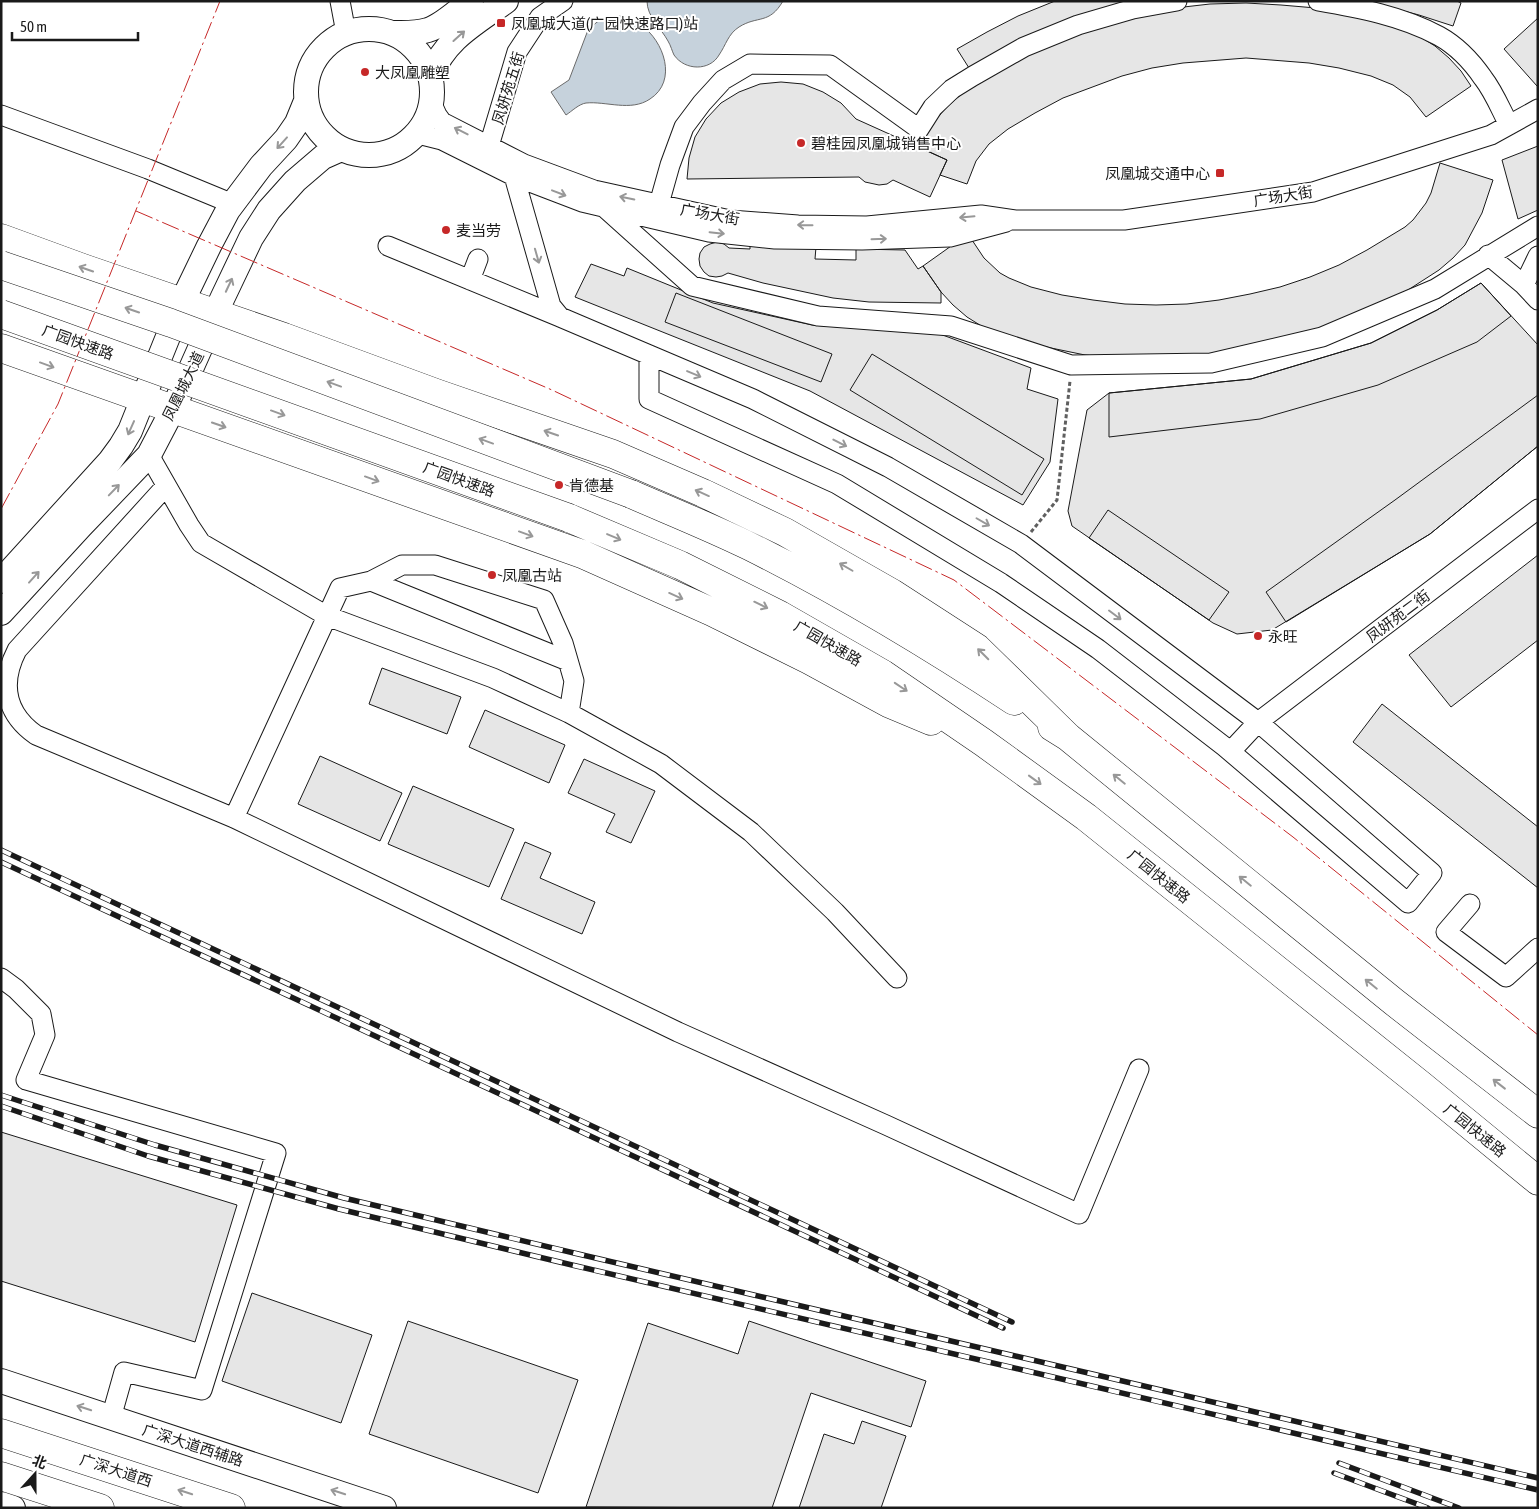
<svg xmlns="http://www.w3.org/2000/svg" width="1539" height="1509" font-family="'Asap Condensed','Noto Sans SC',sans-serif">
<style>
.water{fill:#c6d2dc;stroke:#6a6a6a}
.building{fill:#e6e6e6;stroke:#1a1a1a}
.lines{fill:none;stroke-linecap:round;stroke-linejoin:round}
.minor-casing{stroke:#1a1a1a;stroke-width:21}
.major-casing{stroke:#1a1a1a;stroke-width:26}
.highway-casing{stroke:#1a1a1a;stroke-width:29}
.path{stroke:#5f5f5f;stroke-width:3;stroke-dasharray:4 2.5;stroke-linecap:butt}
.minor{stroke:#fff;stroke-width:19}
.major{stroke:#fff;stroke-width:24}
.highway{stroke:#fff;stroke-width:28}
.rail-casing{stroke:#1a1a1a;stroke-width:5.5}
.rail{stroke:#fff;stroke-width:4;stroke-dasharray:11;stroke-linecap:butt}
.highway-bridge-casing{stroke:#1a1a1a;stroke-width:29;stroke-linecap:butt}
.highway-bridge{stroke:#fff;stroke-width:28}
.power{stroke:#c62828;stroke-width:1;stroke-dasharray:18 4 2.5 4;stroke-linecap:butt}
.oneway{stroke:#989898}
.poi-dot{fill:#c62828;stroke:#fff;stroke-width:2}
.labels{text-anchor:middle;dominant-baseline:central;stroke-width:4;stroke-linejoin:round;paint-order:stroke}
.poi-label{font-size:15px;fill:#1a1a1a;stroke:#fff;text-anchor:start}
.street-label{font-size:15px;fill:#1a1a1a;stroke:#fff}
</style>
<rect width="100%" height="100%" fill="#fff"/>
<!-- water -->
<path class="water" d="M647 1H783C769 25 758 15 739 27 728 34 726 45 719 55 710 71 685 71 674 55 672 51 671 46 668 41 661 28 647 17 647 1Z
M620 16C628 18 635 20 641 25 664 41 678 81 650 99 631 112 606 101 586 103 579 104 572 111 566 115L551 92 569 80 588 30 597 22 608 17Z"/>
<!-- building -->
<path class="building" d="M1055 1H1134L969 68 957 49 987 32 1018 16Z
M1365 1H1457L1461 3 1453 26 1419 15Z
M1246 3 1281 5 1316 8 1386 23 1419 36 1435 46 1449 58 1461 71 1471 86 1426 117 1410 97 1393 85 1371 76 1339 68 1309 63 1246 58 1183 63 1152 68 1122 76 1063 98 1035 113 1008 129 989 144 976 161 967 184 940 175 947 160 921 148 927 133 937 118 949 105 963 93 1040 48 1106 23 1175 8 1210 4Z
M1538 18V85L1537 86 1504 49Z
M781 82 803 84 823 92 841 103 856 119 947 160 930 197 893 180 887 184 879 185 865 182 859 177 687 179 689 158 695 137 706 119 721 103 739 92 760 84Z
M1538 146V210L1518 219 1502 160Z
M1440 163 1493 180 1482 213 1465 245 1453 258 1439 270 1394 299 1296 339 1192 358 1121 359 1085 355 1051 348 1016 340 983 327 967 317 953 305 941 292 923 266 968 234 984 258 1000 273 1009 278 1031 287 1062 295 1093 300 1125 304 1156 305 1187 304 1219 300 1250 294 1280 287 1310 277 1339 265 1367 250 1405 227 1413 220 1426 203 1431 193Z
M717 242 724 244 729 248 750 249V245L816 247 815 259 856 260V249L905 250 918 269 923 266 941 292V303L869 302 833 298 763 283 728 273 722 276 716 277 709 276 704 272 700 266 699 259 700 253 704 247 710 244Z
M591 264 624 276 627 268 713 303 812 325 940 334 1031 368 1027 389 1058 399 1050 462 1023 505 810 391 575 297Z
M1481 283 1538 345V446L1430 534 1272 630 1237 634 1213 623 1072 526 1068 511 1087 410 1109 393 1251 379 1371 343 1437 310Z
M1481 283 1511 316 1477 342 1378 385 1260 419 1109 437V393L1251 379 1371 343 1437 310Z
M676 293 832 354 821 382 665 322Z
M872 354 1044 459 1022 495 850 390Z
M1538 395V446L1430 534 1286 622 1266 592 1395 500Z
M1108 510 1229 592 1209 620 1089 538Z
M1538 555V640L1451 707 1409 655Z
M382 668 461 697 447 734 369 704Z
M1382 704 1538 827V888L1353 742Z
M485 710 565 745 549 783 469 747Z
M320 756 402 793 380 841 298 804Z
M584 759 655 791 631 843 606 832 615 814 568 793Z
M413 786 514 829 489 887 388 844Z
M525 842 551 853 540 878 595 902 582 934 501 899Z
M1 1132 237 1205 195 1342 1 1281Z
M252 1293 372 1335 341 1423 222 1381Z
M408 1321 578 1380 538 1493 369 1434Z
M749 1321 926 1381 911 1427 811 1393 772 1508 586 1507 648 1323 738 1354Z
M862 1421 906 1436 881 1508H799L824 1434 854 1444Z"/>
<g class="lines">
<defs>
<path id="minor" d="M340 1 346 33
M1318 1C1359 8 1402 16 1439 36 1457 46 1472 62 1483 78 1494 92 1501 110 1509 125
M432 104 437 115 442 122 524 164 594 190 730 220 798 225 867 226 981 215 1015 220H1124L1313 192 1491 135 1538 109
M1 115 148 169 233 204
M418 134 442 140 514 176 582 202 709 232 775 239 862 240 950 237 1006 222
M486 156 517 52 540 17 563 1
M514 176 551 306 560 317 753 399 888 467 1021 544 1258 722 1432 873 1408 903 1225 747 1098 649 1001 583 837 484 649 399V355
M659 204 670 165 684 127 702 103 723 80 750 64 830 65 919 129 933 107 952 89 973 76 1024 47 1078 25 1133 9 1177 1
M605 208 692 286 818 316 951 326 1071 365 1211 363 1322 337 1435 289 1538 226
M388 246 560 317
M1488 255 1524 285
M1538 256 1524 285 1538 300
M470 280 478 259
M149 455 189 525 201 543 327 616 493 678 569 713 661 764 751 832 835 912 897 978
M166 486 17 650C0 683 5 713 36 735L234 818 678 1032 886 1125 1079 1214 1139 1069
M371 581 568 661
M1231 751 1258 722 1538 509
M234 818 340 588 371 581 402 565H435L544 600 563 643 574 681 569 713
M1470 904 1446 932 1506 977 1538 948
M1 978 16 989 41 1014 45 1035 26 1080 276 1153 202 1390 124 1372 111 1418"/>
<path id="major" d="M306 92a63 63 0 1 1 126 0a63 63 0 1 1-126 0Z
M392 33C403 33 416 34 428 30 442 26 458 10 471 1
M431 75C446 38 475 24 506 1
M1 581 110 461 121 446 130 431 182 302 209 246 228 210 261 166 286 139 297 123 306 101
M1 613 81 526 149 455 173 409 222 299 251 238 269 210 295 181 323 157 341 149
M1 1381 384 1508
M1 1504 13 1508"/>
<path id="highway" d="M1 238 83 268 284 337 436 393 613 454 703 493 785 532 892 593 977 648 1068 737
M1 348 582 554 712 612 809 660 888 703 931 721
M631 494C670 511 710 527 749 546 841 592 929 645 1014 701
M569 518 680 565 780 615 883 674 984 743 1086 817 1421 1085 1538 1181
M1052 727 1068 737 1394 1002 1538 1114
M1 1433 231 1508
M1 1476 100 1508"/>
</defs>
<!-- minor casing -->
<use href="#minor" class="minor-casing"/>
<!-- major casing -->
<use href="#major" class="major-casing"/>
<!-- highway casing -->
<use href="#highway" class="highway-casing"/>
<!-- path -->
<path class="path" d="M1031 532 1057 500 1070 381"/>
<!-- minor -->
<use href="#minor" class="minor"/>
<!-- major -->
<use href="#major" class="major"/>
<!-- highway -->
<use href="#highway" class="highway"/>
<defs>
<path id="rail" d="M1 850 1012 1322
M1 862 1003 1328
M1 1095 155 1145 344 1198 574 1253 1538 1478
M1 1106 148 1156 339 1209 572 1265 1538 1490
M1339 1463 1459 1508
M1334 1473 1428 1508"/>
</defs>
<!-- rail casing -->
<use href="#rail" class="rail-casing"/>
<!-- rail -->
<use href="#rail" class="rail"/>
<defs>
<path id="highway-bridge" d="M1 265 171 323 631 494
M1 314 569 518"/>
</defs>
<!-- highway-bridge casing -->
<use href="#highway-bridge" class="highway-bridge-casing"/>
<!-- highway-bridge -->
<use href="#highway-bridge" class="highway-bridge"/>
<!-- power -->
<path class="power" d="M136 211 552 390 954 580 1293 837 1538 1035
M1 509 58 404 220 1"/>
</g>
<!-- one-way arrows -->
<defs><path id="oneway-shaft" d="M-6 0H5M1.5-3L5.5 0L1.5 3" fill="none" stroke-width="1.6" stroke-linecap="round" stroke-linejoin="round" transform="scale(1.25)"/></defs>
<g class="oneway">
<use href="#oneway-shaft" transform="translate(459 36) rotate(-42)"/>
<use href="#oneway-shaft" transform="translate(461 131) rotate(-153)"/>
<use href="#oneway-shaft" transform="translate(282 143) rotate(132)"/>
<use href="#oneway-shaft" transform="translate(559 193) rotate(21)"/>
<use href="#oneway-shaft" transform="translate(627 198) rotate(-168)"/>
<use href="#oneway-shaft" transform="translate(967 217) rotate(175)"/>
<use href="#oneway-shaft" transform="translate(805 225) rotate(-179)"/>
<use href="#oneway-shaft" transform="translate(717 233) rotate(6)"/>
<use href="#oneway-shaft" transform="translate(879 239) rotate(-2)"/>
<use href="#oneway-shaft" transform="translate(537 256) rotate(74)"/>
<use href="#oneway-shaft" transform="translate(86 269) rotate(-161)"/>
<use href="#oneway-shaft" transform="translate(229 285) rotate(-65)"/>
<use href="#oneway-shaft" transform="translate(132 310) rotate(-161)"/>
<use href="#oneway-shaft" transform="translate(47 365) rotate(20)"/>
<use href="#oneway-shaft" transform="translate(694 374) rotate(23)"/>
<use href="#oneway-shaft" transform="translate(334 384) rotate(-160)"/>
<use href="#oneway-shaft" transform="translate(278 413) rotate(20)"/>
<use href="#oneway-shaft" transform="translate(219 425) rotate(19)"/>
<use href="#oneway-shaft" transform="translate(131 428) rotate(114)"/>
<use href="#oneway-shaft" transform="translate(551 433) rotate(-161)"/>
<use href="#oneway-shaft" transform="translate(486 441) rotate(-160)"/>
<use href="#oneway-shaft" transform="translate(840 443) rotate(27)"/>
<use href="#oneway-shaft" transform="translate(372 479) rotate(20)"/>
<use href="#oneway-shaft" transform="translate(114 490) rotate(-46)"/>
<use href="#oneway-shaft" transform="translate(702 493) rotate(-156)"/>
<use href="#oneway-shaft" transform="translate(983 522) rotate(30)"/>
<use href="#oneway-shaft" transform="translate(526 534) rotate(20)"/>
<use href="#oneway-shaft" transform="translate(614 537) rotate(23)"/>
<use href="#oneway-shaft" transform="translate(846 567) rotate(-150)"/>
<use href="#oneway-shaft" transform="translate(34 577) rotate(-48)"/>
<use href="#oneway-shaft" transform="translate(676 596) rotate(24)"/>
<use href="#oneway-shaft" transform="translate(761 605) rotate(26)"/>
<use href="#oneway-shaft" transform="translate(1115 615) rotate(37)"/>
<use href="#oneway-shaft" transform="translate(983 654) rotate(-135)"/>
<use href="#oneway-shaft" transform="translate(901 687) rotate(34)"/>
<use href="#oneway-shaft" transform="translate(1119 779) rotate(-141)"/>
<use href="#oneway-shaft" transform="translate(1035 780) rotate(36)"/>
<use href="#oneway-shaft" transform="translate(1245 881) rotate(-141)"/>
<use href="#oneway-shaft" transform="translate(1371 984) rotate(-141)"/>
<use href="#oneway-shaft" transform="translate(1499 1084) rotate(-142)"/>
<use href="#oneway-shaft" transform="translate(84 1408) rotate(-162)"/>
<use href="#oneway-shaft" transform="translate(185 1492) rotate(-162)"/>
<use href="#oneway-shaft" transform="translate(338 1492) rotate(-162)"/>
</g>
<!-- markers -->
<g class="poi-dot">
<rect x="496" y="18" width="10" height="10" rx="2.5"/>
<circle cx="365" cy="72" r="5"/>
<circle cx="801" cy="143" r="5"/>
<rect x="1215" y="168" width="10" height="10" rx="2.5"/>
<circle cx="446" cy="230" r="5"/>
<circle cx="559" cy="485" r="5"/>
<circle cx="492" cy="575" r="5"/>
<circle cx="1258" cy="636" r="5"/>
</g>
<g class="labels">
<!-- poi labels -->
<g class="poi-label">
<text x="511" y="23">凤凰城大道(广园快速路口)站</text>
<text x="375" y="72">大凤凰雕塑</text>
<text x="811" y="143">碧桂园凤凰城销售中心</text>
<text x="1210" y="173" text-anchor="end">凤凰城交通中心</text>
<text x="456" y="230">麦当劳</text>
<text x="569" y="485">肯德基</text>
<text x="502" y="575">凤凰古站</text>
<text x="1268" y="636">永旺</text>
</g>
<!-- street labels -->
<g class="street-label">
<text transform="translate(508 88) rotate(-73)">凤妍苑五街</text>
<text transform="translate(1283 196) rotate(-9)">广场大街</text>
<text transform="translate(710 214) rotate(10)">广场大街</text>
<text transform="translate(78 342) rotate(20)">广园快速路</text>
<text transform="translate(183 386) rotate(-64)">凤凰城大道</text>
<text transform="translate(459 479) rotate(20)">广园快速路</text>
<text transform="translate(1398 616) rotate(-37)">凤妍苑二街</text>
<text transform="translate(828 643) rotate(30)">广园快速路</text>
<text transform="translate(1159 876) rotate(39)">广园快速路</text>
<text transform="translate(1475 1130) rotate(39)">广园快速路</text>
<text transform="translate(193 1445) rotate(18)">广深大道西辅路</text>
<text transform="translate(116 1470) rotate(18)">广深大道西</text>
</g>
</g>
<!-- border -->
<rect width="1539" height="1509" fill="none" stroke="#1a1a1a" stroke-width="5"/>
<!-- north arrow -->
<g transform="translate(35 1474) rotate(21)" stroke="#ffffff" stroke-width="4" paint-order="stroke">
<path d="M0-4L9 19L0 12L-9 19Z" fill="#1a1a1a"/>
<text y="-8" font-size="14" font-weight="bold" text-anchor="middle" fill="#1a1a1a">北</text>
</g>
<!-- scale -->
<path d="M12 32v8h126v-8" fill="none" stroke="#1a1a1a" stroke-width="2.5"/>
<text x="20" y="32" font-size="15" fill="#1a1a1a" stroke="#ffffff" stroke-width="4" paint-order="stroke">50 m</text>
</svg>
